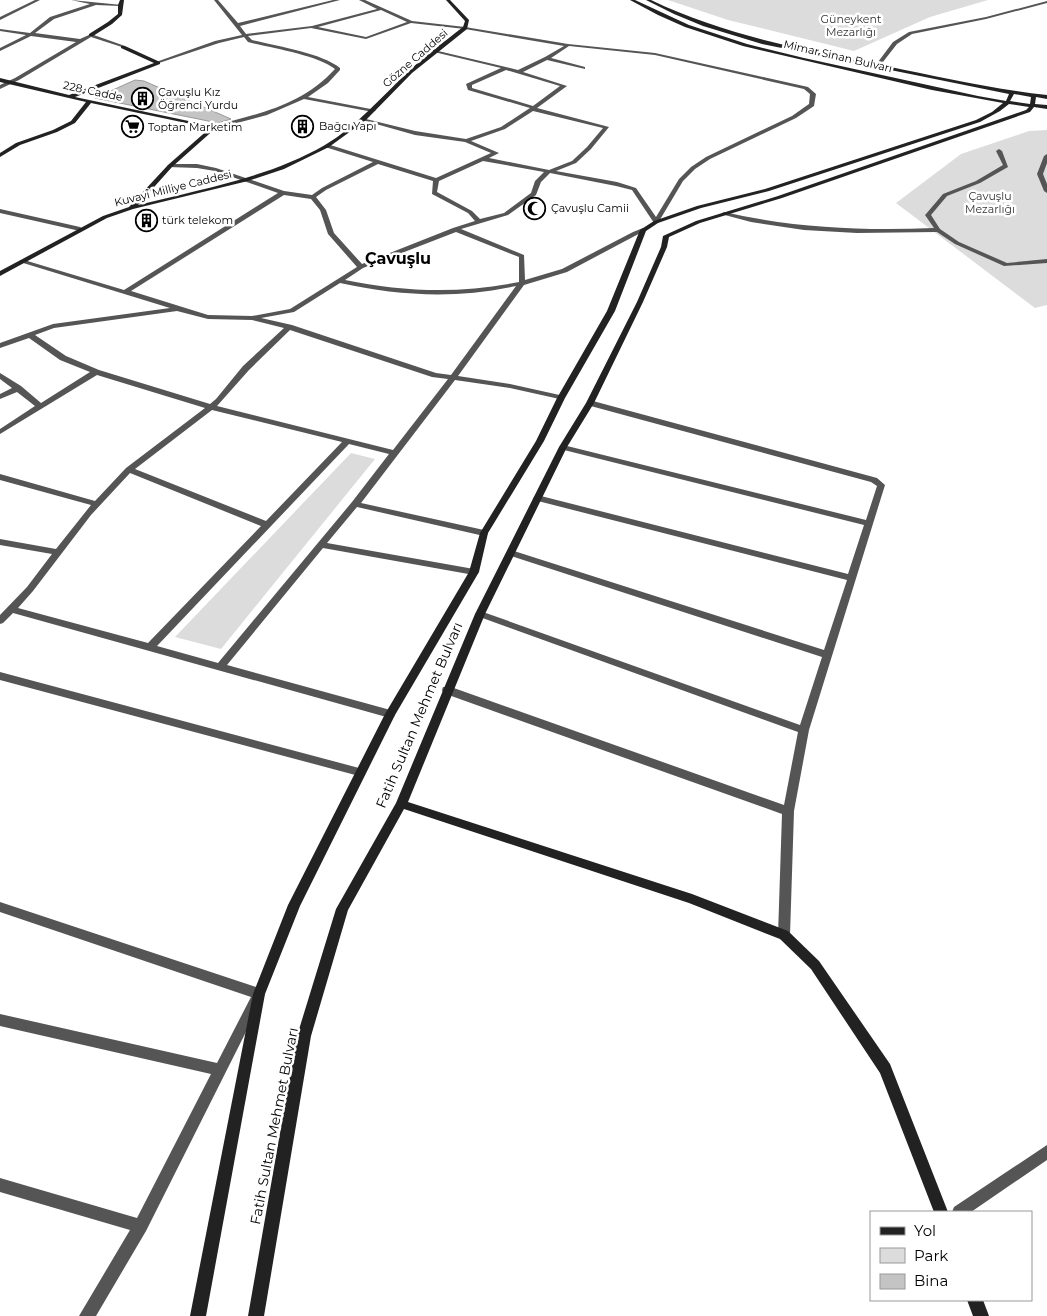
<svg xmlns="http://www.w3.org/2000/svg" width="1047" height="1316" font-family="Montserrat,sans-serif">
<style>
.green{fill:#dcdcdc}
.building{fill:#c4c4c4;stroke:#999}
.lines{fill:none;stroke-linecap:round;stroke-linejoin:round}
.street{fill:#555;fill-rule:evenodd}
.secondary{fill:#222;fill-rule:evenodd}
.labels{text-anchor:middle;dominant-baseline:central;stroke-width:5;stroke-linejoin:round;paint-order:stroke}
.far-park-label{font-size:11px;fill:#333;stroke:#fff}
.far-street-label{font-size:11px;fill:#000;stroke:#fff}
.far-poi-label{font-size:11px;fill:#000;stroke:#fff;text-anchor:start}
.street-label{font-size:14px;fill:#000;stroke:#fff}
.far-district-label{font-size:16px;font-weight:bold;fill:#000;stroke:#fff}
</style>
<rect width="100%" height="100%" fill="#fff"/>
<!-- green -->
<path class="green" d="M668 0H988L930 17 854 51 728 20Z
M1047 130V305L1035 308 896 203 961 154 1029 131Z
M351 453 375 459 221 649 175 637Z"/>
<!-- building -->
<path class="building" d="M135 80 144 81 231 119 218 123 95 98Z"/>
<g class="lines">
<!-- street -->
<path class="street" d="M35 0H40L0 20V17Z
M71 0 122 5 120 6 96 5 54 19 35 33 80 39 91 34 125 46V48L91 37 19 80 0 89V85L15 78 76 42 31 36 0 51V48L26 35 0 31V29L30 33 50 17 90 4Z
M214 0H218L238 23 333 0H340L240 26 246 34 312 26 377 9 359 0H365L412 21 465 27 568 44 655 53 808 87 816 94 814 106 796 118 710 159 695 169 683 181 658 223H654L632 190 616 186 550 173 541 182 536 195 508 215 461 229 524 255 525 280 562 269 633 232 643 228 646 230 567 272 524 285 458 376 510 384 564 396V400L510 388 455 380 361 503 484 530 487 531 488 533 487 535 484 536 357 507 327 543 474 569 479 572 477 574 474 575 323 548 227 665 394 711 395 714 394 717 390 718 13 613 3 623 0 624V615L27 587 52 554 0 545V539L56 549 91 505 0 480V474L95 501 126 468 205 408 97 375 0 434V429L35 406 17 392 0 399V394L12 388 0 379V373L21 386 41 403 90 372 60 360 29 338 0 348V343L53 324 170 308 20 262V260H24L124 290 278 193 215 171 197 168 168 167 167 166 170 164H197L216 168 284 191 312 195 322 188 373 162 325 147 324 146 327 144 436 178 491 153 465 142 415 135 362 120V118L415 131 466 139 501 127 530 108 468 90 466 84 501 68 434 52V50L518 70 545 57 564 46 465 29 411 23 366 39 311 28 248 36 252 40C276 46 322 53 340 68V70L328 83 308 97 376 110 373 112 304 99 267 115 214 129 211 127 212 126C258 114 301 106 335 69 318 55 271 48 248 42L244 37 219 43 156 64V62L215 41 242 35ZM381 10 407 22 366 37 318 27ZM569 46 655 55 804 89 810 94 809 104 792 116 706 157 691 167 679 179 656 217 636 188 617 182 556 171 576 163 591 149 609 127 537 108 567 86 523 72 547 60 585 69V67L551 58ZM506 70 560 86 533 106 472 88V85ZM533 111 603 128 587 147 572 161 549 170 489 158 499 153 471 141 505 129ZM483 161 544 172 535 181 531 193 504 213 480 219 472 211 437 192 439 181ZM378 164 433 181 432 194 468 213 475 221 453 228 362 264 334 233 326 210 316 197 326 190ZM284 195 311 199 320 210 328 234 357 267 290 309 252 316 208 315 131 291ZM456 232 519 257V282C461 294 403 292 345 280L363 268ZM340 283C399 296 457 299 516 286L451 375 436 373 292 325 261 318 294 312ZM177 311 208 319 252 320 284 328 243 366 216 399 210 404 99 370 66 356 35 335 54 328ZM290 330 432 377 448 379 393 450 217 406 249 370ZM212 410 342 442 266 521 135 469ZM349 444 389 454 352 502 218 663 157 646ZM130 473 261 526 148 643 18 608 33 591 91 515Z
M1047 1V3L986 19 912 34 897 44 879 67 875 66 893 42 909 32 986 17Z
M999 149 1002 151 1008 167 980 183 947 196 931 215 940 229 959 242 1007 263 1047 259V263L1004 266 955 244 937 232 857 233 804 230 751 222 721 214 724 212C794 228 863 231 934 228L925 215 926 214 943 194 976 181 1003 165 996 151Z
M1047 154V163L1043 174 1047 184V193L1044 191 1037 174 1044 156Z
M0 209 80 227 83 229 80 231 0 213Z
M587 401H593L877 478 885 485 809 730 794 811 790 935 788 939 784 940 780 939 778 935 782 814 443 693 442 690 443 687H451L784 805 798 732 477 616 475 614 480 611 483 612 800 725 822 657 508 555 506 553 511 550 514 551 824 650 847 580 534 500 533 498 537 495 848 574 864 525 560 449 559 447 563 445 866 520 877 486 871 482 587 405Z
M0 672 359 768 363 769 364 772 363 775 359 776 0 680Z
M0 902 259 988 264 990 265 994 146 1231 96 1316H79L130 1230 0 1192V1178L137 1218 211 1074 0 1026V1014L217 1063 251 997 0 912Z
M1047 1145V1160L971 1212H952L954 1207Z"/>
<!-- secondary -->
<path class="secondary" d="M120 0H124L122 15 112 24 93 36H89V34L108 22 118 14V5Z
M446 0H450L469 20 467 29 412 73 366 120 329 147 284 169 248 181 133 209 107 218 0 276V271L103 216 129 207 168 165 210 128 91 103 75 123 57 132 20 145 0 157V153L16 143 53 130 71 121 86 102 0 82V78L69 95 154 63 121 48V46H125L160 62V64L75 97 217 127 172 167 138 205C201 189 268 178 325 145 357 126 380 98 407 73 424 56 444 42 463 27L465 21Z
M630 0H635L689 25 747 44 804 58 978 96 1006 101 1009 94 762 44 703 26 674 14 646 0H651C726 36 805 50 886 66 939 77 992 89 1047 95V99L1036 97 1035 104 1047 105V109L1034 107 1030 112 782 198 700 223 669 237 667 247 643 302 594 403 567 447 485 614 408 802 692 894 788 931 819 961 890 1064 948 1212H934L880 1073 811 969 780 939 689 903 404 809 348 910 311 1036 264 1316H248L297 1036 336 909 396 803 475 614 559 447 586 403 637 302 661 247 663 236 696 221 778 196 1026 110 1029 107 1009 104 1000 111 980 122 769 191 701 208 658 223 646 231 615 311 565 398 544 441 488 533 479 572 395 715 300 906 265 994 206 1316H190L253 994 288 905 385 714 469 572 480 533 536 441 557 398 607 311 640 230 654 221 697 206 765 189 976 120 992 112 1003 103 932 90 743 46 685 27 658 15ZM1014 94 1031 97 1030 104 1010 101Z
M967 1300H983L989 1316H973Z"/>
</g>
<!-- icons -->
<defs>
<symbol id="building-ring" viewBox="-11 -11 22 22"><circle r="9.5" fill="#fff" stroke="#000" stroke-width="1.5"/><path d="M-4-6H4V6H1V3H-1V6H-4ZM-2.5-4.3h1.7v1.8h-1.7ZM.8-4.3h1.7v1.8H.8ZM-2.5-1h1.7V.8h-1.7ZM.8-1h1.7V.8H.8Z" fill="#000"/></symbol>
<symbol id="supermarket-ring" viewBox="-11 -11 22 22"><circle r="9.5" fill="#fff" stroke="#000" stroke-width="1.5"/><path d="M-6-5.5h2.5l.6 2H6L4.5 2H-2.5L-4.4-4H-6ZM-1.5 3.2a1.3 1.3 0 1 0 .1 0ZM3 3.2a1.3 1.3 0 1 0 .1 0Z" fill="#000"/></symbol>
<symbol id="mosque-ring" viewBox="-11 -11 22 22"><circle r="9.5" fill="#fff" stroke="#000" stroke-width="1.5"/><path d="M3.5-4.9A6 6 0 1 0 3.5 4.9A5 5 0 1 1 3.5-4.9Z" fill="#000"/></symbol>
</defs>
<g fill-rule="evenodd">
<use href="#building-ring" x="130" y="86" width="25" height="25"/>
<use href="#building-ring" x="290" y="114" width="25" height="25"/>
<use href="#supermarket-ring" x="120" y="114" width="25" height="25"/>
<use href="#mosque-ring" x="522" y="196" width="25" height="25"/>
<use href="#building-ring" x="134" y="208" width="25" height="25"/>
</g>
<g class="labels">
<!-- far-park labels -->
<g class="far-park-label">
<text x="851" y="19">Güneykent<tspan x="851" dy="13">Mezarlığı</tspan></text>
<text x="990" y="196">Çavuşlu<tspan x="990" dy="13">Mezarlığı</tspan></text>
</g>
<!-- far-street labels -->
<g class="far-street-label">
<text transform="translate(838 56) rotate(13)">Mimar Sinan Bulvarı</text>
<text transform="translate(415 58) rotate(-41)">Gözne Caddesi</text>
<text transform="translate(93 91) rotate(12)">228. Cadde</text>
<text transform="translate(173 188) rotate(-14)">Kuvayi Milliye Caddesi</text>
</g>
<!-- far-poi labels -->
<g class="far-poi-label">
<text x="158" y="92">Çavuşlu Kız<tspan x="158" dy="13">Öğrenci Yurdu</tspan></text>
<text x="319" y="126">Bağcı Yapı</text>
<text x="148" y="127">Toptan Marketim</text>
<text x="551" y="208">Çavuşlu Camii</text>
<text x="162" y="220">türk telekom</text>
</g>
<!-- street labels -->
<g class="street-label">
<text transform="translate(419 715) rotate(-67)">Fatih Sultan Mehmet Bulvarı</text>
<text transform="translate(274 1126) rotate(-79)">Fatih Sultan Mehmet Bulvarı</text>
</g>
<!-- far-district labels -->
<g class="far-district-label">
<text x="398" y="258">Çavuşlu</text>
</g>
</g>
<!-- legend -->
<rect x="870" y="1211" width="162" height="90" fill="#ffffff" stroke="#999999"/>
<rect x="880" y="1227" width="25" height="8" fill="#222222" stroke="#999999"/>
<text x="914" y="1236" font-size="15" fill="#000000">Yol</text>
<rect x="880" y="1248" width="25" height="15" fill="#dcdcdc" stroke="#999999"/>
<text x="914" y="1261" font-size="15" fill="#000000">Park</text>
<rect x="880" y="1274" width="25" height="15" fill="#c4c4c4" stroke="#999999"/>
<text x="914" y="1286" font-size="15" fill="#000000">Bina</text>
</svg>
